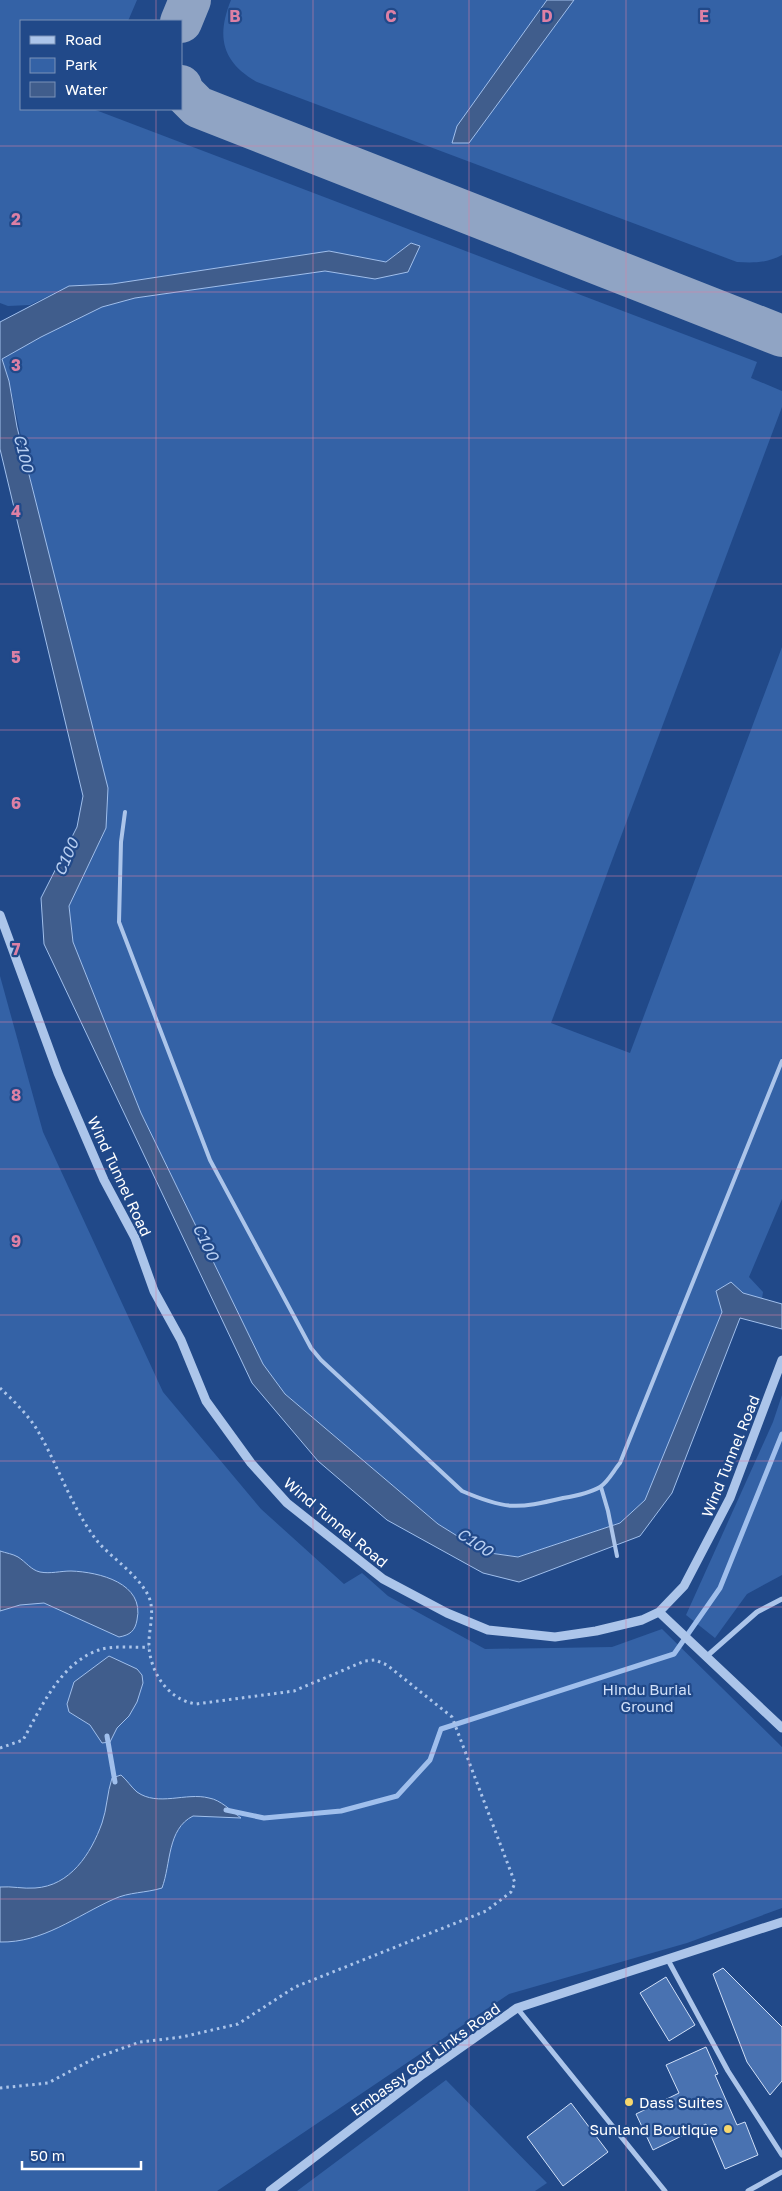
<svg xmlns="http://www.w3.org/2000/svg" width="782" height="2191" font-family="'Golos Text',sans-serif">
<style>
.green{fill:#3462a6}
.water{fill:#405d8c;stroke:#a0bfec}
.lines{fill:none;stroke-linecap:round;stroke-linejoin:round}
.stream{stroke:#a0bfec;stroke-width:5}
.taxiway{stroke:#90a4c4;stroke-width:42}
.building{fill:#4972b1;stroke:#d1e0f8}
.path{stroke:#acc5ea;stroke-width:3;stroke-dasharray:2.5 4;stroke-linecap:butt}
.service{stroke:#acc5ea;stroke-width:4}
.minor{stroke:#acc5ea;stroke-width:5}
.tertiary{stroke:#acc5ea;stroke-width:9}
.grid{fill:none;stroke:#dd80a5;stroke-width:1;stroke-opacity:0.55}
.poi-dot{fill:#f7d76d;stroke:#214989;stroke-width:2}
.labels{text-anchor:middle;dominant-baseline:central;stroke-width:4.5;stroke-linejoin:round;paint-order:stroke}
.street-label{font-size:15px;fill:#fff;stroke:#214989}
.park-label{font-size:15px;fill:#d1e0f8;stroke:#214989}
.poi-label{font-size:15px;fill:#fff;stroke:#214989;text-anchor:start}
.water-label{font-size:16px;font-style:italic;fill:#b8cff2;stroke:#214989}
.grid-label{font-size:16px;text-anchor:middle;font-weight:bold;fill:#dd80a5;stroke:#214989;stroke-width:4.5;stroke-linejoin:round;paint-order:stroke}
</style>
<rect width="100%" height="100%" fill="#214989"/>
<!-- green -->
<path class="green" d="M0 0H137L128 21H21V109H93L757 362 751 378 782 391V407L551 1023 630 1053 782 647V1199L749 1277 763 1292 762 1299 743 1293 731 1282 722 1312 645 1501 620 1523 518 1557 483 1552 438 1524 285 1394 263 1364 141 1113 73 942 69 906 106 828 9 381 2 359 40 337 102 307 135 298 325 271 375 279 420 246 411 243 386 262 329 251 112 284 69 286 30 305 8 306 0 303Z
M231 0H782V255C767 263 754 263 737 262L257 82C222 62 216 37 231 0Z
M0 976 43 1132 163 1392 261 1509 344 1584 362 1573 388 1596 485 1649 612 1647 662 1629 782 1747V1908L687 1943 509 1994 217 2191H0Z
M782 1395V1575L747 1594 715 1638 686 1615 773 1422Z
M446 2080 547 2183 535 2191H297Z"/>
<!-- water -->
<path class="water" d="M547 0H574L469 143H452L457 126Z
M411 243 420 246 408 272 375 279 325 271 135 298 102 307 41 337 2 359 9 381 17 427 108 788 106 828 69 906 73 942 141 1113 263 1364 285 1394 438 1524 483 1552 518 1557 620 1523 645 1500 722 1312 716 1291 731 1282 743 1293 782 1304V1329L740 1318 672 1493 640 1536 519 1582 483 1573 387 1520 318 1461 252 1383 44 944 41 898 77 827 83 796 0 449V322L69 286 112 284 329 251 386 262Z
M0 1551C6 1553 13 1554 18 1557 26 1562 31 1570 40 1572 51 1574 60 1571 71 1571 99 1572 145 1583 137 1620 135 1631 130 1635 119 1637L44 1603 20 1605 0 1611Z
M109 1656 137 1669 142 1675 143 1683 137 1702 129 1716 117 1728 110 1742 102 1743 90 1725 69 1712 67 1704 74 1682Z
M121 1775C127 1780 131 1787 137 1792 158 1807 186 1792 209 1798 221 1800 231 1811 241 1818L193 1816C167 1829 171 1864 162 1888 146 1893 129 1892 114 1899 76 1916 43 1943 0 1942V1887C12 1886 23 1889 35 1888 70 1886 91 1854 102 1823 107 1809 107 1793 112 1778Z"/>
<g class="lines">
<!-- stream -->
<path class="stream" d="M107 1736 115 1782
M226 1810 264 1818 341 1811 397 1796 430 1760 441 1729 674 1654 720 1588 782 1434"/>
<!-- taxiway -->
<path class="taxiway" d="M181 22 190 0
M181 86 183 92 198 107 782 336"/>
</g>
<!-- building -->
<path class="building" d="M723 1968 782 2027V2081L770 2095 747 2062 713 1974Z
M666 1977 695 2025 669 2041 640 1993Z
M706 2047 718 2074 715 2075 737 2125 745 2122 758 2155 725 2169 706 2124 653 2150 636 2114 679 2093 666 2065Z
M571 2103 608 2152 563 2186 527 2137Z"/>
<g class="lines">
<!-- path -->
<path class="path" d="M0 1388C12 1399 27 1414 36 1428 58 1464 71 1508 98 1542 114 1560 136 1573 148 1595 156 1611 148 1630 149 1647 151 1674 169 1700 196 1704L294 1691 365 1661 375 1660 387 1665 452 1717 515 1883 511 1892 486 1911 295 1987 238 2024 182 2037 140 2042 95 2058 48 2083 0 2088
M0 1748 23 1740C41 1708 60 1663 99 1650 113 1645 134 1648 149 1647"/>
<!-- service -->
<path class="service" d="M125 812 121 842 119 922 210 1160 311 1348 321 1360 462 1491C506 1510 517 1509 563 1498 575 1496 590 1493 600 1487 608 1482 614 1470 620 1463L782 1061
M601 1487 608 1511 617 1556"/>
<!-- minor -->
<path class="minor" d="M707 1656 757 1612 782 1599
M668 1960 728 2071 782 2155
M517 2008 665 2191
M748 2191 782 2172"/>
<!-- tertiary -->
<path class="tertiary" d="M0 915 58 1073 104 1180 135 1238 154 1291 181 1340 206 1401 251 1463 287 1503 383 1579 447 1613 488 1630 555 1637 596 1631 642 1620 659 1612 684 1586 730 1498 782 1360
M659 1612 782 1728
M270 2191 423 2074 517 2008 782 1922"/>
</g>
<!-- grid -->
<path class="grid" d="M156 0V21M313 0V2191M469 0V2191M626 0V2191M156 109V2191M0 146H782M0 292H782M0 438H782M0 584H782M0 730H782M0 876H782M0 1022H782M0 1169H782M0 1315H782M0 1461H782M0 1607H782M0 1753H782M0 1899H782M0 2045H782"/>
<!-- markers -->
<g class="poi-dot">
<circle cx="629" cy="2102" r="5"/>
<circle cx="728" cy="2129" r="5"/>
</g>
<g class="labels">
<!-- street labels -->
<g class="street-label">
<text transform="translate(120 1176) rotate(65)">Wind Tunnel Road</text>
<text transform="translate(730 1456) rotate(-68)">Wind Tunnel Road</text>
<text transform="translate(336 1522) rotate(40)">Wind Tunnel Road</text>
<text transform="translate(425 2059) rotate(-36)">Embassy Golf Links Road</text>
</g>
<!-- park labels -->
<g class="park-label">
<text x="647" y="1689">Hindu Burial<tspan x="647" dy="17">Ground</tspan></text>
</g>
<!-- poi labels -->
<g class="poi-label">
<text x="639" y="2102">Dass Suites</text>
<text x="718" y="2129" text-anchor="end">Sunland Boutique</text>
</g>
<!-- water labels -->
<g class="water-label">
<text transform="translate(24 453) rotate(76)">C100</text>
<text transform="translate(66 857) rotate(-67)">C100</text>
<text transform="translate(206 1242) rotate(64)">C100</text>
<text transform="translate(475 1542) rotate(33)">C100</text>
</g>
</g>
<g class="grid-label">
<text x="235" y="22">B</text>
<text x="391" y="22">C</text>
<text x="547" y="22">D</text>
<text x="704" y="22">E</text>
<text x="16" y="225">2</text>
<text x="16" y="371">3</text>
<text x="16" y="517">4</text>
<text x="16" y="663">5</text>
<text x="16" y="809">6</text>
<text x="16" y="955">7</text>
<text x="16" y="1101">8</text>
<text x="16" y="1247">9</text>
</g>
<!-- legend -->
<rect x="20" y="20" width="162" height="90" fill="#214989" stroke="#7a92b8"/>
<rect x="30" y="36" width="25" height="8" fill="#acc5ea" stroke="#7a92b8"/>
<text x="65" y="45" font-size="15" fill="#ffffff">Road</text>
<rect x="30" y="58" width="25" height="15" fill="#3462a6" stroke="#7a92b8"/>
<text x="65" y="70" font-size="15" fill="#ffffff">Park</text>
<rect x="30" y="82" width="25" height="15" fill="#405d8c" stroke="#7a92b8"/>
<text x="65" y="95" font-size="15" fill="#ffffff">Water</text>
<!-- scale -->
<path d="M22 2161v8h119v-8" fill="none" stroke="#ffffff" stroke-width="2.5"/>
<text x="30" y="2161" font-size="15" fill="#ffffff" stroke="#214989" stroke-width="4" paint-order="stroke">50 m</text>
</svg>
